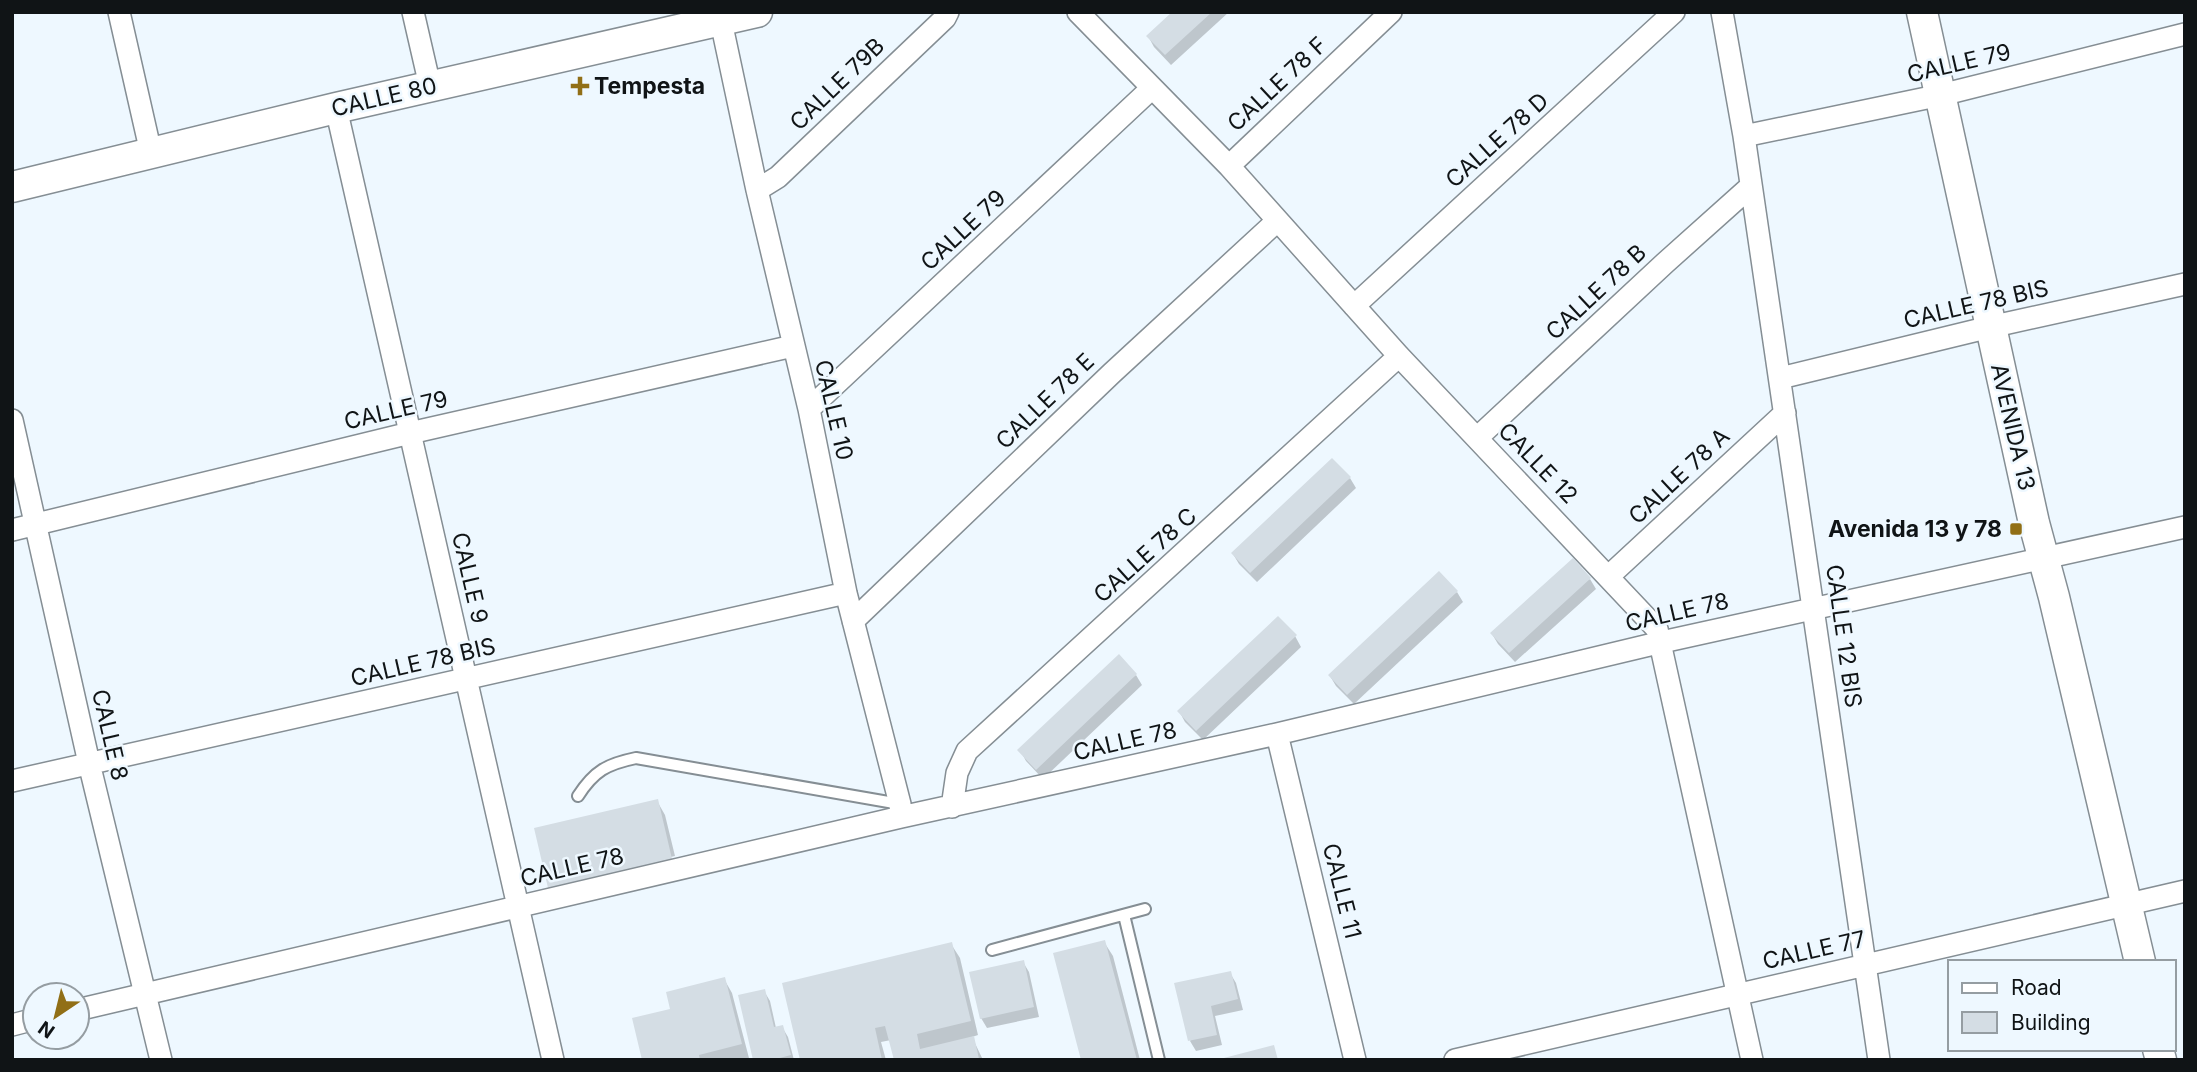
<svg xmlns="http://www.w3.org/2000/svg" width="2197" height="1072" font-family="Inter,sans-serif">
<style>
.shadow{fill:#0003}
.building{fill:#d4dde4}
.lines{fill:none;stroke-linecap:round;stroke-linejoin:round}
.lane-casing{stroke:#858e94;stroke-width:14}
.street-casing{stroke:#858e94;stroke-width:24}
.secondary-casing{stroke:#858e94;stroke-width:33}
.lane{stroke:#fff;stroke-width:10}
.street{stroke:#fff;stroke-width:21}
.secondary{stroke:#fff;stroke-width:30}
.poi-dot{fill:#916f16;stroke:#eef8ff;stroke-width:2.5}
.labels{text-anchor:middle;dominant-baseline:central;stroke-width:5;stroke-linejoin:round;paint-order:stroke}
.street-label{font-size:23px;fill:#101416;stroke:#eef8ff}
.poi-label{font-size:23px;font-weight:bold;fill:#101416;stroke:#eef8ff;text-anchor:start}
</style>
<rect width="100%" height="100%" fill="#eef8ff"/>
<!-- shadow -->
<path class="shadow" d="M1175 12H1229L1171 65 1154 47 1148 36Z
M1350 478 1356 488 1257 582 1239 564 1233 554Z
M1590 579 1596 589 1515 662 1498 644 1492 634Z
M1457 592 1463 602 1354 704 1336 686 1330 676Z
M1295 636 1301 647 1203 740 1185 722 1179 711Z
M1136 675 1142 685 1043 779 1026 761 1020 750Z
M657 801 665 815 675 856 551 885V889L676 859 679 873 558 901 550 887 536 829Z
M1104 942 1113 956 1140 1060H1083Z
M951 944 960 958 978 1035 972 1037 983 1060H896L891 1040 881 1042 886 1060H802Z
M1023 962 1029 972 1039 1017 987 1028 981 1018Z
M1230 973 1236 983 1243 1010 1215 1016 1222 1045 1196 1051 1190 1041Z
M724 979 732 993 749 1058 644 1060Z
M764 991 770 1001 776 1028 782 1027 788 1037 794 1060H755Z"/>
<!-- building -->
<path class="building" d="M1172 12H1212L1165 55 1146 36Z
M1332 458 1351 477 1250 573 1231 553Z
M1573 558 1591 578 1509 653 1490 633Z
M1439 571 1458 591 1347 695 1328 675Z
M1278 616 1297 635 1196 731 1177 711Z
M1119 654 1137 674 1036 770 1017 750Z
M658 799 672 859 548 888 534 828Z
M1105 940 1137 1060H1081L1053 953Z
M952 942 971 1021 917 1034 920 1049 974 1036 979 1059 894 1060 885 1026 875 1028 882 1060H800L782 983Z
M1024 960 1034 1007 980 1019 969 972Z
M1231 971 1238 999 1211 1006 1217 1035 1188 1041 1174 983Z
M725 977 742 1044 699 1055 700 1060H642L632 1018 670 1009 666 992Z
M765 989 774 1027 783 1025 791 1055 772 1060H753L738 995Z
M1274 1045 1278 1060H1221L1220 1059Z"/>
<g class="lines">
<defs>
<path id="lane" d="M578 796C594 771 607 764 636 758L900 804
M1124 915 1159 1060
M992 950 1145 909"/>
<path id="street" d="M119 12 151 153
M413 12 430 86
M719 12 757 190 809 409 846 593 900 804 901 817
M1078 12 1229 166 1399 356 1657 629 1752 1060
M1722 12 1744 136 1879 1060
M336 108 553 1060
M1744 136 1941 95 2185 34
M1229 166 1391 12
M757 190 778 177 945 18 948 12
M1354 306 1674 12
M1780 378 1990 327 2185 284
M809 409 1152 88
M12 420 89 763 161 1060
M1477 438 1665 263 1751 186
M12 530 410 433 793 346
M1609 576 1785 413
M853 621 1112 373 1277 221
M1277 734 1355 1060
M12 781 846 593
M952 807 957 773 967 751 1399 356
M77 1010 901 817 1277 734 1662 642 2185 527
M12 1025 35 1019
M1455 1060 2185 891"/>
<path id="secondary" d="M1922 12 2034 523 2054 597 2140 962
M12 187 336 108 757 12
M2158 1049 2161 1060"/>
</defs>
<!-- lane casing -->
<use href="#lane" class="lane-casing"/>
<!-- street casing -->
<use href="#street" class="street-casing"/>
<!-- secondary casing -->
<use href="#secondary" class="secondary-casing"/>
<!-- lane -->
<use href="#lane" class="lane"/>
<!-- street -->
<use href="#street" class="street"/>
<!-- secondary -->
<use href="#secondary" class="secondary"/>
</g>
<!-- markers -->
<g class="poi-dot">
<path d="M576.5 75.5h7v7h7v7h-7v7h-7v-7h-7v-7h7z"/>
<rect x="2009" y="522" width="14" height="14" rx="3.5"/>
</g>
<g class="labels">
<!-- street labels -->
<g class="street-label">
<text transform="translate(1959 63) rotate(-13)">CALLE 79</text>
<text transform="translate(837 84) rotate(-44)">CALLE 79B</text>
<text transform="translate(1277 84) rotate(-43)">CALLE 78 F</text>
<text transform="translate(384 97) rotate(-13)">CALLE 80</text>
<text transform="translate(1497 140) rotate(-42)">CALLE 78 D</text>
<text transform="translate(963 230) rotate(-43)">CALLE 79</text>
<text transform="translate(1596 292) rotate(-43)">CALLE 78 B</text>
<text transform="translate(1976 304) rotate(-13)">CALLE 78 BIS</text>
<text transform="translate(1045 401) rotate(-44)">CALLE 78 E</text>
<text transform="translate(396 410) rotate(-13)">CALLE 79</text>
<text transform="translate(834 410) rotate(77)">CALLE 10</text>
<text transform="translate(2013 427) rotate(77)">AVENIDA 13</text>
<text transform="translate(1538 463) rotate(46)">CALLE 12</text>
<text transform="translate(1679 476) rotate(-43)">CALLE 78 A</text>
<text transform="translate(1145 555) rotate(-42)">CALLE 78 C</text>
<text transform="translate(470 578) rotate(77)">CALLE 9</text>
<text transform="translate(1677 612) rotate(-13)">CALLE 78</text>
<text transform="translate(1844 636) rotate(82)">CALLE 12 BIS</text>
<text transform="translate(423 662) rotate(-13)">CALLE 78 BIS</text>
<text transform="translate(110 735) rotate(77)">CALLE 8</text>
<text transform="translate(1125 741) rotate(-13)">CALLE 78</text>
<text transform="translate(572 867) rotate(-13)">CALLE 78</text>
<text transform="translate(1342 891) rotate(76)">CALLE 11</text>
<text transform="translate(1814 950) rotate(-13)">CALLE 77</text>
</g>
<!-- poi labels -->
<g class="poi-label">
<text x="594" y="86">Tempesta</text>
<text x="2002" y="529" text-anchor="end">Avenida 13 y 78</text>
</g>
</g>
<!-- border -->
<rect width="2197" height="1072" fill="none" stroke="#101416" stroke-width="28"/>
<!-- legend -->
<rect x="1948" y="960" width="228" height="91" fill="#eef8ff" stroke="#959da2" stroke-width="2"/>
<rect x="1962" y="983" width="35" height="10" fill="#ffffff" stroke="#959da2" stroke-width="2"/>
<text x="2011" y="995" font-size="21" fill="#101416">Road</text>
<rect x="1962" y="1012" width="35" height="21" fill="#d4dde4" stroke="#959da2" stroke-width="2"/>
<text x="2011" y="1030" font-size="21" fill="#101416">Building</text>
<!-- north arrow -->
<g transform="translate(56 1016) rotate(215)"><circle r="33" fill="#eef8ff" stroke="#959da2" stroke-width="2"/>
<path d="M0-5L12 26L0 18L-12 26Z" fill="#916f16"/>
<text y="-10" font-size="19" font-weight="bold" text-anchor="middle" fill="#101416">N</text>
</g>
</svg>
